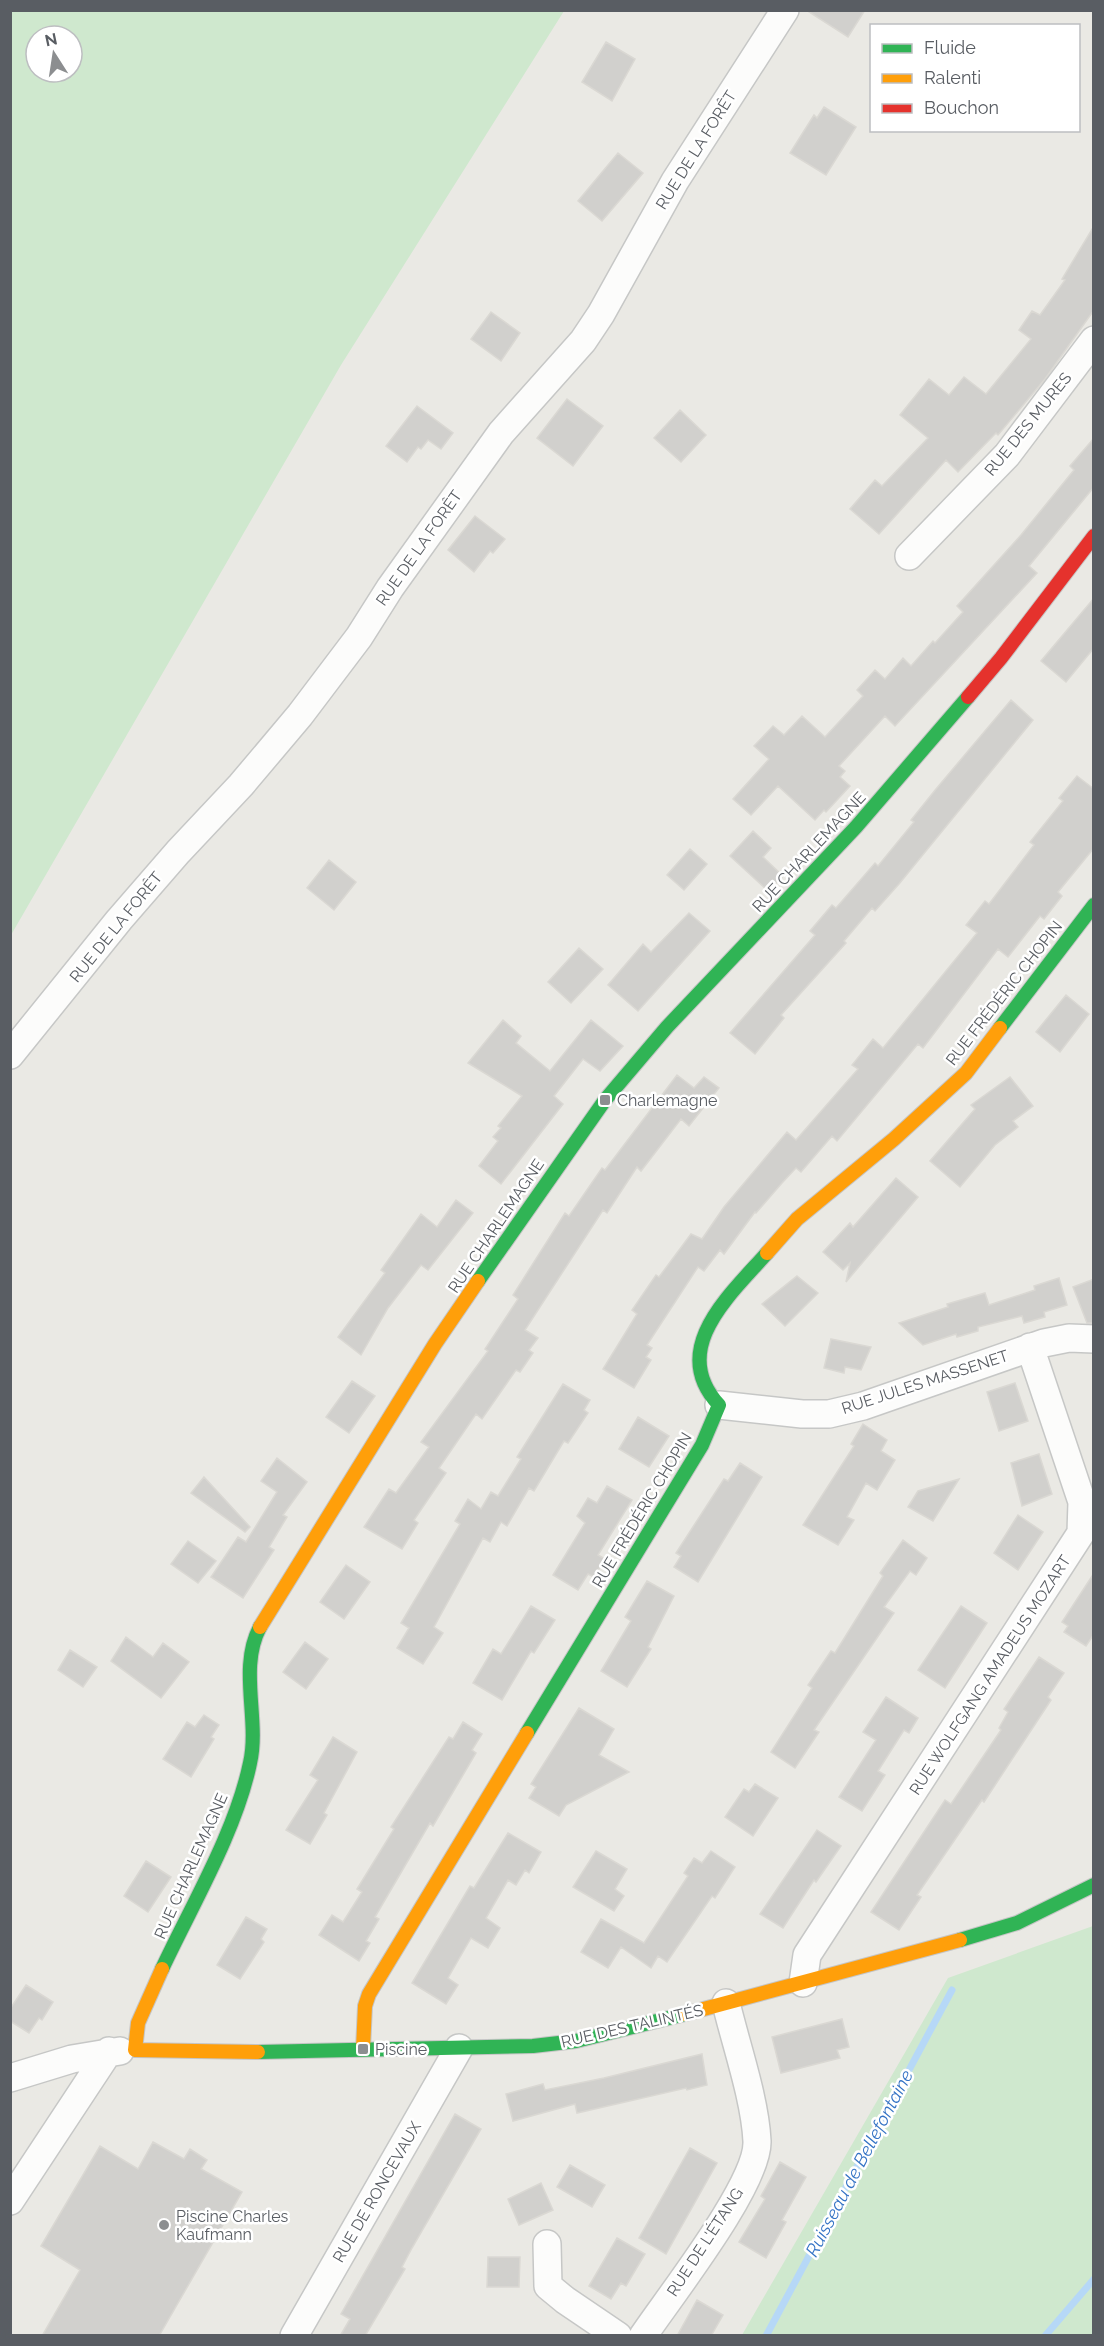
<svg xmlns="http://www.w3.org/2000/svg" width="1104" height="2346" font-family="Raleway,sans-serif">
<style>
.green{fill:#cfe8ce;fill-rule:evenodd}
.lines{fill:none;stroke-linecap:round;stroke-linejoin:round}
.stream{stroke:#b6d8f7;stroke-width:7}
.building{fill:#d1d0cd;stroke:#dad8d3;stroke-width:1.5}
.street-casing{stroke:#c6c7c6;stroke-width:30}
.fast-casing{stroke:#c5c5c5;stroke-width:16}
.slow-casing{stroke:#c5c5c5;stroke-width:16}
.jam-casing{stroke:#c5c5c5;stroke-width:16}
.street{stroke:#fcfcfb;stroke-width:27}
.fast{stroke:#30b455;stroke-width:14}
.slow{stroke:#ff9f0a;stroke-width:14}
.jam{stroke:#e5322d;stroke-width:14}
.poi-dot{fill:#8c8e90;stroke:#fff;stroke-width:2}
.labels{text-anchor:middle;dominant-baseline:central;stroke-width:5;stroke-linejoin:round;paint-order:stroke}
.street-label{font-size:16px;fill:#595d63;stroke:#fff}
.poi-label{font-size:16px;fill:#595d63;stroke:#fff;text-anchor:start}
.water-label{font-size:18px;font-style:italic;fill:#3473c5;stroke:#fff}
</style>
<rect width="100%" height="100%" fill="#eae9e4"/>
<!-- green -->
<path class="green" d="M11 10 564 11 341 365 11 935ZM36 36H72V72H36Z
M1093 1926V2335H742L948 1978Z"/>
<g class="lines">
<!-- stream -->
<path class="stream" d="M766 2336 952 1990
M1045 2336 1094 2279"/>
</g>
<!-- building -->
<path class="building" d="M806 10H865L848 37Z
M606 42 635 59 612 101 582 82Z
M824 107 856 127 826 175 790 153 814 115 817 118Z
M618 153 643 173 602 221 578 201Z
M1094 226V310L1045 379 998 435 996 433 958 472 946 460 879 534 850 509 875 480 882 486 928 438 900 415 929 379 949 395 964 377 986 394 1031 339 1019 330 1032 311 1040 315 1065 280 1062 279Z
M491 312 520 333 501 361 471 339Z
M567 399 603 426 573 466 537 438Z
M417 406 453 433 441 449 428 440 421 449 418 447 407 462 386 446Z
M680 410 706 435 681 462 654 438Z
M1094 438V487L1029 566 1037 573 895 726 885 716 839 766 845 771 840 777 850 786 826 812 824 810 815 820 778 786 751 815 733 799 769 759 754 746 773 726 784 735 802 716 825 737 863 696 857 690 875 670 885 679 903 658 911 666 933 641 935 643 963 612 957 606 1021 535 1074 470 1070 466Z
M475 516 505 539 493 553 490 551 474 572 448 550Z
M1094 598V648L1066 682 1041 661Z
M1011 700 1033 720 899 884 875 911 872 908 844 941 846 943 781 1015 784 1018 755 1054 730 1033 815 935 810 931 832 905 836 908 875 863 878 866 914 822 911 820 936 789Z
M1077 776 1094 789V848L1058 892 1062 896 1044 919 1040 916 1008 957 998 949 923 1048 918 1044 837 1141 832 1136 801 1172 796 1168 782 1183 756 1213 755 1212 724 1254 720 1250 704 1271 698 1267 647 1345 652 1348 646 1357 651 1360 634 1388 603 1369 637 1314 632 1310 656 1275 659 1277 691 1234 702 1239 724 1207 787 1132 796 1140 858 1069 852 1065 873 1039 883 1048 977 933 966 925 985 901 989 904 1034 845 1030 842 1063 801 1059 798Z
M753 831 771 848 763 857 783 876 768 891 730 856Z
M690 849 707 864 684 890 667 875Z
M329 860 356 882 334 910 307 888Z
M689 913 710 931 638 1011 608 985 643 944 651 952Z
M579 948 603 969 571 1003 548 982Z
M1066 995 1089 1014 1060 1052 1036 1032Z
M503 1020 521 1036 516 1043 550 1071 591 1020 623 1046 600 1071 583 1059 554 1096 563 1104 501 1184 479 1166 498 1141 493 1137 501 1128 498 1126 522 1096 468 1063Z
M677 1075 694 1088 704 1077 719 1088 689 1126 681 1119 641 1171 637 1167 607 1213 603 1210 525 1330 538 1338 529 1350 533 1353 520 1372 516 1370 482 1419 476 1414 439 1468 446 1473 414 1520 418 1523 402 1549 364 1527 389 1489 396 1493 429 1447 421 1442 488 1351 485 1349 518 1299 513 1295 565 1213 569 1216 602 1168 605 1170Z
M1010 1077 1033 1106 1013 1121 1018 1127 995 1145 960 1187 930 1161 975 1109 971 1105Z
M896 1178 918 1197 846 1282 850 1263 843 1270 823 1252 850 1223 853 1227Z
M456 1200 473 1213 428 1270 421 1265 388 1308 361 1355 338 1337 385 1273 381 1270 421 1214 437 1227Z
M797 1276 818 1293 785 1326 762 1304Z
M1059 1278 1067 1305 1044 1312 1045 1317 1024 1323 1022 1316 978 1327V1331L957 1337 956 1334 923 1345 899 1323 948 1307 947 1304 985 1293 989 1305 1035 1290 1034 1286Z
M1094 1279V1323H1087L1073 1287Z
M831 1339 871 1347 861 1370 845 1367 844 1373 824 1368Z
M352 1381 375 1396 349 1433 326 1417Z
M1015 1383 1028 1421 999 1431 987 1392Z
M563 1384 590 1400 584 1410 588 1413 568 1443 564 1441 534 1491 529 1488 507 1526 501 1522 490 1542 483 1538 434 1627 443 1633 423 1664 397 1648 409 1628 401 1623 460 1524 455 1521 468 1499 481 1509 491 1492 498 1496 521 1459 517 1457Z
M638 1417 669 1436 649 1467 619 1449Z
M863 1424 887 1440 881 1451 895 1460 877 1490 866 1483 847 1517 854 1520 838 1545 803 1525 854 1446 851 1444Z
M1039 1454 1052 1494 1022 1506 1011 1463Z
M277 1458 307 1482 283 1515 287 1517 269 1547 274 1550 243 1598 211 1577 238 1537 246 1542 277 1492 261 1481Z
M740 1463 762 1477 698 1582 674 1567 681 1556 676 1553 724 1479 728 1481Z
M204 1477 250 1527 245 1532 191 1493Z
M959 1479 933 1521 908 1507 918 1491Z
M607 1486 632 1500 598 1555 605 1559 594 1577 588 1574 578 1590 553 1575 585 1523 577 1516 588 1498 597 1503Z
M1018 1515 1043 1532 1018 1570 994 1553Z
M903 1540 927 1558 916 1575 910 1571 884 1607 894 1613 814 1730 819 1732 795 1768 771 1752 812 1688 808 1685 831 1651 835 1653 883 1576 880 1573Z
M188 1541 216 1561 198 1583 171 1564Z
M346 1565 370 1582 344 1619 320 1602Z
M1094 1573V1634L1086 1646 1064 1632 1068 1626 1062 1622Z
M647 1581 674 1596 648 1647 651 1649 627 1687 601 1671 631 1621 625 1617Z
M531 1606 555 1620 534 1653 531 1651 502 1700 473 1683 493 1649 501 1654Z
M961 1606 987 1623 945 1688 918 1670Z
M126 1637 153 1657 163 1643 189 1662 161 1698 111 1661Z
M305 1642 328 1659 306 1689 283 1672Z
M70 1650 97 1667 83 1687 58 1670Z
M1039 1657 1064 1673 1048 1697 1051 1700 984 1802 982 1800 917 1895 921 1897 899 1930 871 1912 945 1800 951 1804 1001 1730 999 1728 1008 1712 1004 1709Z
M886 1697 918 1718 909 1733 904 1730 878 1771 885 1775 862 1811 839 1797 876 1740 863 1732Z
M579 1708 614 1729 599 1755 629 1772 566 1805 559 1816 529 1798 536 1787 531 1784Z
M204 1715 219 1725 211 1737 214 1739 191 1777 163 1759 187 1722 195 1727Z
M463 1722 482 1734 472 1750 476 1753 433 1826 430 1823 375 1917 379 1919 366 1941 370 1943 359 1961 319 1935 332 1915 343 1922 362 1892 357 1889 394 1829 391 1827 449 1737 453 1739Z
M333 1737 357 1752 324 1813 327 1815 310 1844 286 1830 318 1780 310 1775Z
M755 1784 778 1798 753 1836 725 1817 744 1789 749 1792Z
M817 1830 841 1846 816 1882 814 1880 783 1928 760 1914Z
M508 1833 541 1852 529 1873 525 1870 516 1885 508 1880 486 1918 500 1928 488 1948 471 1938 448 1978 458 1985 446 2004 412 1983 470 1886 474 1888Z
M596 1851 627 1869 615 1889 624 1896 614 1911 573 1887Z
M711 1851 735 1867 715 1898 712 1896 667 1962 658 1956 651 1968 621 1947 608 1968 581 1952 601 1919 644 1943 688 1876 684 1873 694 1858 702 1863Z
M146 1861 171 1877 148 1912 124 1896Z
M246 1917 267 1929 261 1939 264 1942 240 1979 217 1965Z
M26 1985 53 2002 42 2020 39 2018 29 2033 10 2021V2009Z
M842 2019 849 2047 837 2050 840 2058 781 2073 772 2037Z
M702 2054 707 2085 687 2090 686 2088 577 2113 575 2104 513 2121 506 2094 543 2084 545 2090 604 2078Z
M455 2114 481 2129 412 2248 402 2267 405 2269 365 2336H340L350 2319 341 2314Z
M153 2142 184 2159 190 2149 207 2160 201 2169 242 2192 159 2336H42L80 2270 41 2246 100 2146 138 2169Z
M690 2148 717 2163 666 2254 639 2238Z
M780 2162 806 2177 782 2220 786 2222 766 2258 739 2242 765 2199 761 2196Z
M570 2165 605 2185 592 2207 557 2187Z
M541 2183 553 2210 519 2225 508 2199Z
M617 2238 645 2254 626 2286 621 2283 611 2299 589 2286Z
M488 2257H520L519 2287H487Z
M697 2300 723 2315 711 2336H677Z"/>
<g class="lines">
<defs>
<path id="street" d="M909 556 1007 455 1094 340
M10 1055 119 920 178 852 241 785 300 715 359 637 390 588 501 433 583 341 601 314 675 181 785 10
M719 1405 802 1414H829L863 1406 1044 1343 1069 1338 1094 1339
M803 1983 807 1955 1081 1533 1082 1502 1030 1347
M10 2078 72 2059 120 2051
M10 2201 109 2051
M547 2244 548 2286 565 2300 618 2336
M294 2336 459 2048
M643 2336C670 2296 759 2183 757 2141 755 2099 736 2045 726 2003"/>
<path id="fast" d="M1000 1028 1094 905
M478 1281 605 1100 667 1027 856 827 968 697
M527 1733 702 1445 719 1405C667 1349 731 1294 767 1253
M960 1940 1017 1923 1094 1885
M162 1969C192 1905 236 1831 250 1763 260 1720 238 1668 260 1627
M258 2052 533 2046 576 2041 685 2014"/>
<path id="slow" d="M767 1253 797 1219 894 1139 966 1073 1000 1028
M260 1627 435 1344 478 1281
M162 1969 138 2023 135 2050 258 2052
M685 2014 960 1940
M363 2049 365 2006 369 1994 527 1733"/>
<path id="jam" d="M968 697 1001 658 1094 536"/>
</defs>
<!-- street casing -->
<use href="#street" class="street-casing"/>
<!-- fast casing -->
<use href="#fast" class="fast-casing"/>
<!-- slow casing -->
<use href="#slow" class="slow-casing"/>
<!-- jam casing -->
<use href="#jam" class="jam-casing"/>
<!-- street -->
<use href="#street" class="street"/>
<!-- fast -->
<use href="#fast" class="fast"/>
<!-- slow -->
<use href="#slow" class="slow"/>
<!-- jam -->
<use href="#jam" class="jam"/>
</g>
<!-- markers -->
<g class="poi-dot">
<rect x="599" y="1094" width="12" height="12" rx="3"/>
<rect x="357" y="2043" width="12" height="12" rx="3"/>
<circle cx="164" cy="2225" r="6"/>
</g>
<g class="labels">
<!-- street labels -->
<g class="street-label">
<text transform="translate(696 150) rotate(-58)">RUE DE LA FORÊT</text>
<text transform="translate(1028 424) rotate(-51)">RUE DES MURES</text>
<text transform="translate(419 548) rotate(-55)">RUE DE LA FORÊT</text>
<text transform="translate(809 852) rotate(-47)">RUE CHARLEMAGNE</text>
<text transform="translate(116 927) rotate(-51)">RUE DE LA FORÊT</text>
<text transform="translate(1004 993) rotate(-52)">RUE FRÉDÉRIC CHOPIN</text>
<text transform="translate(496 1226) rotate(-56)">RUE CHARLEMAGNE</text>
<text transform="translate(925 1382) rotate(-18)">RUE JULES MASSENET</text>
<text transform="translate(642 1510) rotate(-59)">RUE FRÉDÉRIC CHOPIN</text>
<text transform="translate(990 1675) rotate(-57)">RUE WOLFGANG AMADEUS MOZART</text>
<text transform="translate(191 1866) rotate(-66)">RUE CHARLEMAGNE</text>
<text transform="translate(632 2026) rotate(-13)">RUE DES TALINTÉS</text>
<text transform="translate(377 2192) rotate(-60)">RUE DE RONCEVAUX</text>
<text transform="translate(705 2242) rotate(-57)">RUE DE L'ÉTANG</text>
</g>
<!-- poi labels -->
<g class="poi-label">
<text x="617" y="1100">Charlemagne</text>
<text x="375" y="2049">Piscine</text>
<text x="176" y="2216">Piscine Charles<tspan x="176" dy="18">Kaufmann</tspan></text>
</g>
<!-- water labels -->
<g class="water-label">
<text transform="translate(859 2163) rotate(-62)">Ruisseau de Bellefontaine</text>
</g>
</g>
<!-- border -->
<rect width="1104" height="2346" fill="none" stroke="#595d63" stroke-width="24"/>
<!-- legend -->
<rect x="870" y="24" width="210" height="108" fill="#ffffff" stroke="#bdbec1" stroke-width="1.5"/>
<rect x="882" y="44" width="30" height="9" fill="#30b455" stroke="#bdbec1" stroke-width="1.5"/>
<text x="924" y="54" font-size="18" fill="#595d63">Fluide</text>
<rect x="882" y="74" width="30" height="9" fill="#ff9f0a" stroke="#bdbec1" stroke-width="1.5"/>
<text x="924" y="84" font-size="18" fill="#595d63">Ralenti</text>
<rect x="882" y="104" width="30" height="9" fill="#e5322d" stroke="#bdbec1" stroke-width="1.5"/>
<text x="924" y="114" font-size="18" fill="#595d63">Bouchon</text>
<!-- north arrow -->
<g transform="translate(54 54) rotate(348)"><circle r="28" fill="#ffffff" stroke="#bdbec1" stroke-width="1.5"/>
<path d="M0-4.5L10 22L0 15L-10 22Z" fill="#8c8e90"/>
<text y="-9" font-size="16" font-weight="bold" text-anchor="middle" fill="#595d63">N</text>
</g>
</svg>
